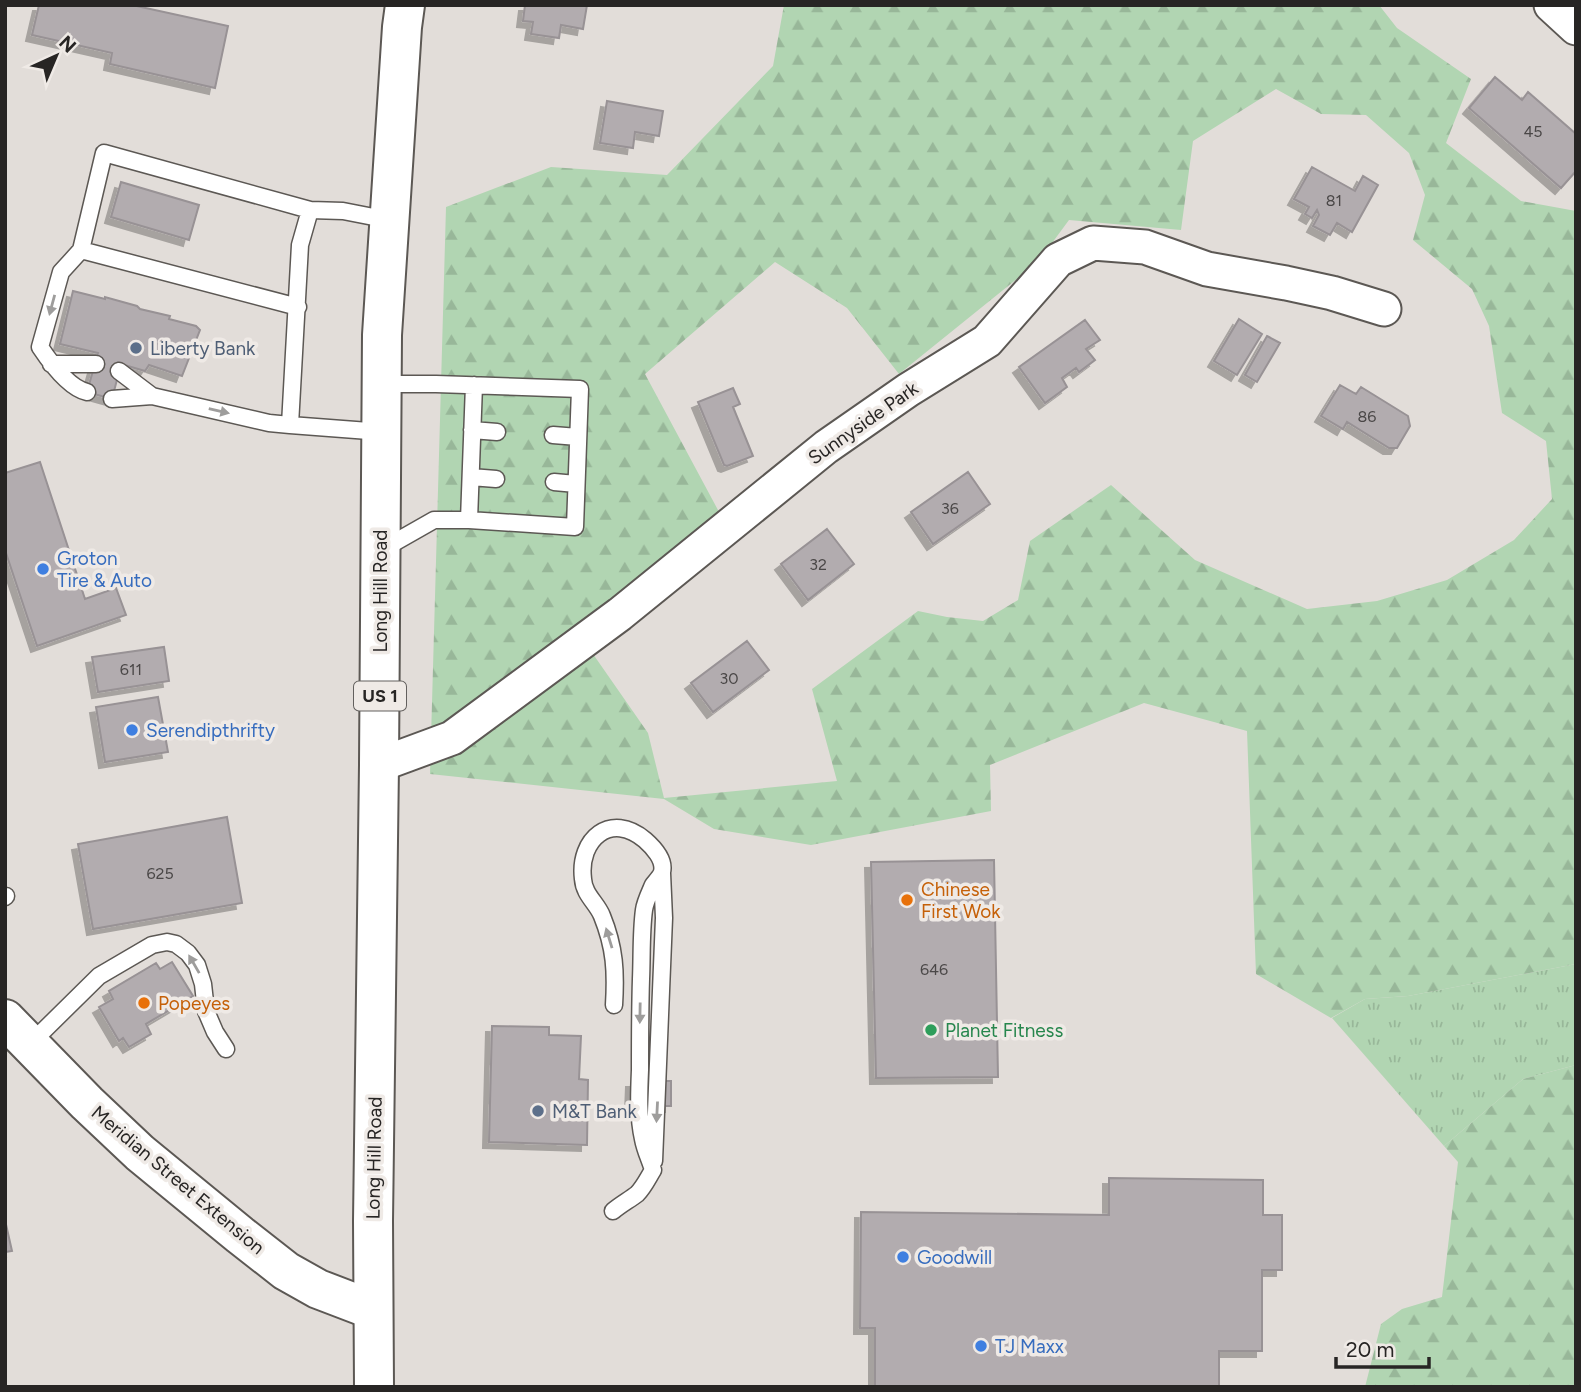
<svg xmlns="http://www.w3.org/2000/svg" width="1581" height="1392" font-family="Figtree,sans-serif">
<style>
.grass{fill:url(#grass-tufts)}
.forest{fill:url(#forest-firs);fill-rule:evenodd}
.building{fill:#b2acaf;stroke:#989295;stroke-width:2;filter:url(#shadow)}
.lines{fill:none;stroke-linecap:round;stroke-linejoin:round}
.service-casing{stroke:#5c5854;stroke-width:19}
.minor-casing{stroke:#5c5854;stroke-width:37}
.tertiary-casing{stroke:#5c5854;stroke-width:42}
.primary-casing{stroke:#5c5854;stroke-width:42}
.service{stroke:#fff;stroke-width:16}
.minor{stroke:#fff;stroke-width:33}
.tertiary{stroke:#fff;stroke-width:38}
.primary{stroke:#fff;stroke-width:38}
.oneway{fill:#9e9d9c}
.service-dot{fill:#5c6f8a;stroke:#efeae6;stroke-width:2.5}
.shop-dot{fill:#3f7fe0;stroke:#efeae6;stroke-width:2.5}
.food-dot{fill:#e8710a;stroke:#efeae6;stroke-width:2.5}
.leisure-dot{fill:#2e9e5b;stroke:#efeae6;stroke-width:2.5}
.labels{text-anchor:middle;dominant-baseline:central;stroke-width:7;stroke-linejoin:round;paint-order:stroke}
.number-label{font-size:16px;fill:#4a4747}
.shield{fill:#efeae6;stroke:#63605e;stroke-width:2}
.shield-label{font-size:18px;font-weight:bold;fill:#272524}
.service-label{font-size:19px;fill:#4e5e75;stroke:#efeae6;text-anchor:start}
.street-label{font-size:19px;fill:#272524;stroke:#efeae6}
.shop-label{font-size:19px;fill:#366cbe;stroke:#efeae6;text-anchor:start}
.food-label{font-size:19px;fill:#c56008;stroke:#efeae6;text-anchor:start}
.leisure-label{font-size:19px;fill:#27864d;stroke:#efeae6;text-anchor:start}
</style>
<defs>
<pattern id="grass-tufts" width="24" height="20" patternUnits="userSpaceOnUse" patternTransform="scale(1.75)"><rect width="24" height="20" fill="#b1d5b2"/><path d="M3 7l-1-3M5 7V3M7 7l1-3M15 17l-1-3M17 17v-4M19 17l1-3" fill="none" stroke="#98b799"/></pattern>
<pattern id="forest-firs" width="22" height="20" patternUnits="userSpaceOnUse" patternTransform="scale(1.75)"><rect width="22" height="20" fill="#b1d5b2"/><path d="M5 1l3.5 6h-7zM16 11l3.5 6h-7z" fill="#98b799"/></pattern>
<filter id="shadow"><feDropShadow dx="-6" dy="6" stdDeviation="0" flood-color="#0004"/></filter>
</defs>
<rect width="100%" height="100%" fill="#e2ddd9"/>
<!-- grass -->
<path class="grass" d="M1576 964V1065L1523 1079 1444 1146 1332 1018 1365 999 1408 996Z"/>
<!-- forest -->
<path class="forest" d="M784 5H1379L1397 28 1471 79 1446 143 1521 201 1576 211V964L1408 996 1365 999 1331 1018 1256 974 1247 731 1144 703 990 765 991 811 811 845 714 829 664 799 430 774 446 207 551 167 667 175 773 66ZM1276 89 1321 114 1366 115 1409 153 1425 195 1413 240 1472 289 1489 326 1502 413 1546 441 1552 499 1514 540 1447 580 1377 601 1307 609 1195 560 1111 485 1030 541 1018 600 983 621 947 617 918 611 812 689 837 781 664 798 648 733 593 654 733 538 645 374 775 262 847 308 899 374 1038 262 1069 220 1181 230 1193 141Z
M1576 1065V1387H1365L1381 1324 1402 1309 1442 1297 1458 1162 1444 1146 1523 1079Z"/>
<!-- building -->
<path class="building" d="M39 5H132L228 26 215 88 110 64 112 53 32 35Z
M525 5H587L583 29 561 25 559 38 531 34 533 22 523 21Z
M1495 77 1522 100 1528 92 1576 134V171L1561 188 1469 108Z
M607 101 663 111 659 136 635 132 633 148 600 143Z
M1312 167 1355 191 1363 176 1378 185 1352 232 1337 223 1330 235 1313 226 1319 215 1317 210 1312 218 1305 214 1309 207 1294 199Z
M121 182 199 205 189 240 111 217Z
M73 291 105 299V297L137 306 140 309 170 316 169 319 196 326 200 330 182 376 149 365 145 371 121 364 112 399 87 392 98 353 60 344Z
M1239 319 1262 334 1237 375 1214 361Z
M1085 320 1100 340 1086 349 1095 360 1079 372 1076 368 1062 378 1067 387 1045 403 1019 367Z
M1267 336 1280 343 1257 382 1245 375Z
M1340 385 1356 394 1361 387 1408 416 1410 426 1397 448H1389L1347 422 1343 429 1321 416Z
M733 388 740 404 733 407 753 456 727 466 724 465 698 402Z
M40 462 85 599 116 588 126 615 37 646 5 550V473Z
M968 472 990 504 933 544 911 512Z
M827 529 854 564 808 600 781 564Z
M747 641 769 670 713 712 691 683Z
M164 647 169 681 98 692 92 657Z
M158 697 168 752 105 762 96 707Z
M227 817 242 903 93 929 78 844Z
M994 860 998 1077 876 1078 871 862Z
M172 962 193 996 146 1024 151 1034 129 1047 123 1038 119 1041 99 1007 113 999 109 991 156 963 160 969Z
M492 1026 549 1027V1035L581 1036 579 1079 588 1080 587 1145 489 1142Z
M632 1081H671V1106H631Z
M1109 1178 1263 1180V1215H1282V1270H1262V1351H1219V1387H875V1328H860L861 1212 1109 1215Z
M5 1220 12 1251 5 1252Z"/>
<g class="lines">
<defs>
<path id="service" d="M81 250 298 307
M51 364H96
M119 371 152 396
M383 384H436L580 389 575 527 469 520H434L383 549
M87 392C69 388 50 362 40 347L61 272 81 250 104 153 310 210
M112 399 152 396 269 423 290 425
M472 430 497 432
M382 432 290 425 300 245 310 210 343 211 389 220
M553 435 578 437
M471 477 496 479
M554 482 576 484
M469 520 474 385
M5 897 6 896
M30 1044 99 976 152 945 167 942 176 944 188 953 197 965 203 984 206 1011 215 1032 226 1049
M654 1161 664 918 662 873
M613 1211C620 1205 629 1200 637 1194 644 1187 648 1178 653 1170 650 1160 645 1150 643 1139 638 1117 639 1093 640 1070 640 1040 640 1010 641 979 642 957 641 932 644 910 645 902 650 892 653 885 656 881 661 876 662 872 665 860 653 847 645 840 611 811 578 839 583 879 584 895 597 903 602 916 615 948 616 972 614 1005"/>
<path id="minor" d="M1551 5 1576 28
M379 765 452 738 620 614 826 447 908 390 987 341 1058 260 1093 243 1145 247 1207 269 1286 283 1332 293 1384 309"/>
<path id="tertiary" d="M5 1019 87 1103 140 1153 240 1235 286 1271 318 1289 373 1310"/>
<path id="primary" d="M374 1387 373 1221 379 765 382 335 402 27 405 5"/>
</defs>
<!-- service casing -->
<use href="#service" class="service-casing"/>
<!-- minor casing -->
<use href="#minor" class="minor-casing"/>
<!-- tertiary casing -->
<use href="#tertiary" class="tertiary-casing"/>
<!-- primary casing -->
<use href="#primary" class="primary-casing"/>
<!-- service -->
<use href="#service" class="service"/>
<!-- minor -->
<use href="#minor" class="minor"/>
<!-- tertiary -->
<use href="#tertiary" class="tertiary"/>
<!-- primary -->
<use href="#primary" class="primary"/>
</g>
<!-- one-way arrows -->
<defs><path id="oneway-solid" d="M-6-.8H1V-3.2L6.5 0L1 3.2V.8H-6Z" transform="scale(1.75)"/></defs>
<g class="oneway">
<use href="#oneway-solid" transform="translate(52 305) rotate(105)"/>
<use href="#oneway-solid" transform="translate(219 411) rotate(13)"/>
<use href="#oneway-solid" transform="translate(609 938) rotate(-107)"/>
<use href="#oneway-solid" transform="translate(194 964) rotate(-120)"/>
<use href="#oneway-solid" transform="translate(640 1013) rotate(91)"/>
<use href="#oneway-solid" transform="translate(657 1112) rotate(93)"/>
</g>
<!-- markers -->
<g class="service-dot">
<circle cx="136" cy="348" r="7"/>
<circle cx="538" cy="1111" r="7"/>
</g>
<g class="shop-dot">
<circle cx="43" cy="569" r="7"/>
<circle cx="132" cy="730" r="7"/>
<circle cx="903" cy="1257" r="7"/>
<circle cx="981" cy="1346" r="7"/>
</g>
<g class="food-dot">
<circle cx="907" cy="900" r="7"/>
<circle cx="144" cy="1003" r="7"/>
</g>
<circle class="leisure-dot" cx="931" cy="1030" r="7"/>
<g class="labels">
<!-- number labels -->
<g class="number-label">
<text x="1533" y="131">45</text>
<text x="1334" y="200">81</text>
<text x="1367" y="416">86</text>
<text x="950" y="508">36</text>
<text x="818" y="564">32</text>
<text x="131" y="669">611</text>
<text x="729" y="678">30</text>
<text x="160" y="873">625</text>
<text x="934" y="969">646</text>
</g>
<!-- shield labels -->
<rect class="shield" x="354" y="681.5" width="52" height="29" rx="5"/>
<g class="shield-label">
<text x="380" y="696">US 1</text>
</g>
<!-- service labels -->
<g class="service-label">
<text x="150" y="348">Liberty Bank</text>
<text x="552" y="1111">M&amp;T Bank</text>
</g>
<!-- street labels -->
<g class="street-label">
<text transform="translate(863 423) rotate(-35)">Sunnyside Park</text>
<text transform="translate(380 591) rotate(-90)">Long Hill Road</text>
<text transform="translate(374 1158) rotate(-89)">Long Hill Road</text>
<text transform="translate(178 1180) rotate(40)">Meridian Street Extension</text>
</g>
<!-- shop labels -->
<g class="shop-label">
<text x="57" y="558">Groton<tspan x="57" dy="22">Tire &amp; Auto</tspan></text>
<text x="146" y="730">Serendipthrifty</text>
<text x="917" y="1257">Goodwill</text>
<text x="995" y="1346">TJ Maxx</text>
</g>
<!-- food labels -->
<g class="food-label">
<text x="921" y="889">Chinese<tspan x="921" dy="22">First Wok</tspan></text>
<text x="158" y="1003">Popeyes</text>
</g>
<!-- leisure labels -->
<g class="leisure-label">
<text x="945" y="1030">Planet Fitness</text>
</g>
</g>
<!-- border -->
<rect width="1581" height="1392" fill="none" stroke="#272524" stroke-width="14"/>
<!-- north arrow -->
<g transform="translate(56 56) rotate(44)" stroke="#efeae6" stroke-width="5" paint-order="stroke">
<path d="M0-5L12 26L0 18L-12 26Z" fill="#272524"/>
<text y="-10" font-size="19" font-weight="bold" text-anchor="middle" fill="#272524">N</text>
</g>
<!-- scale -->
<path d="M1336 1357v10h93v-10" fill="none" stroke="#272524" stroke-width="3.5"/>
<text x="1346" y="1357" font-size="21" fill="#272524" stroke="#efeae6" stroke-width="5" paint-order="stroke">20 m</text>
</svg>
